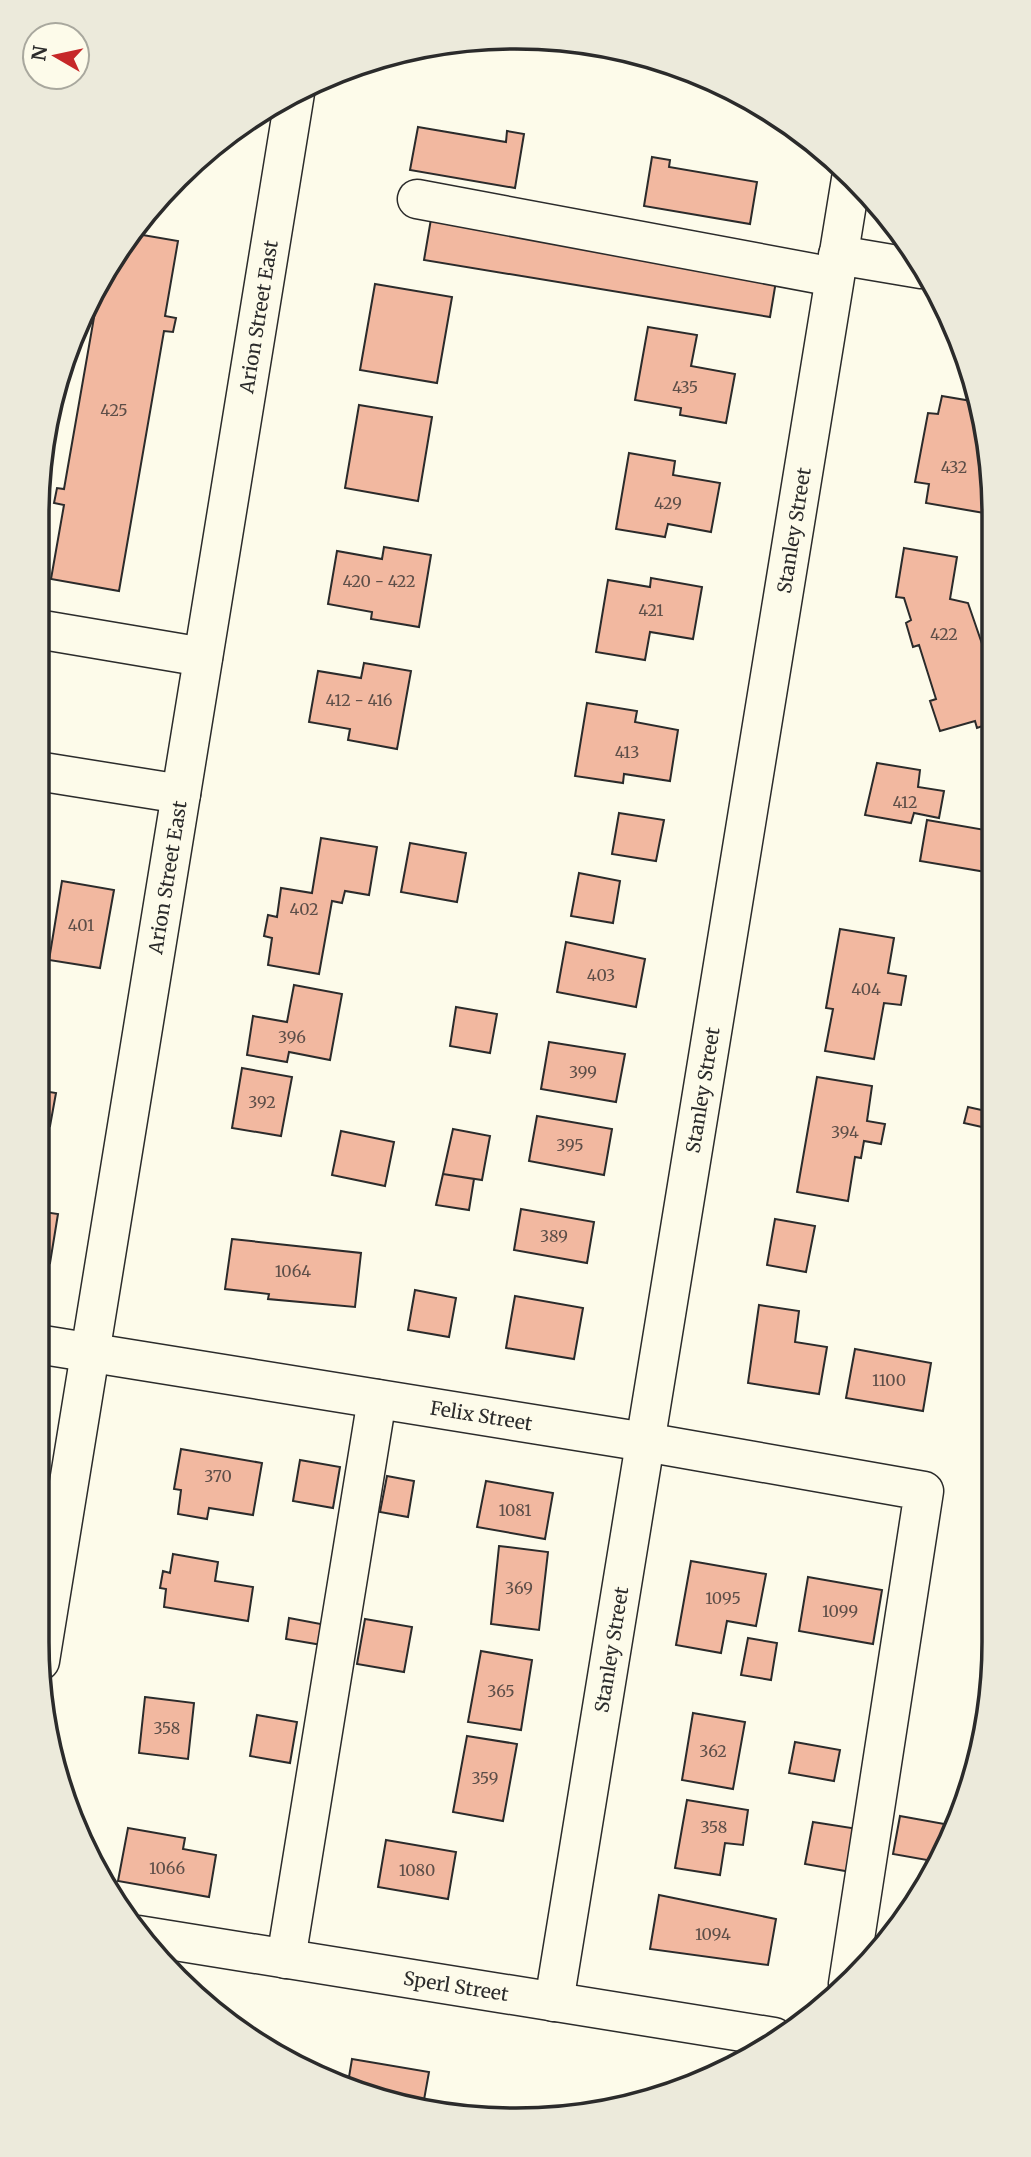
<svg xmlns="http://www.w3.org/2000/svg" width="1031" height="2157" font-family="Merriweather,serif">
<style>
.building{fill:#f2b8a0;stroke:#2b2b2b;stroke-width:2}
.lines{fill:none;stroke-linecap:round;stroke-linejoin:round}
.minor-casing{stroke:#2b2b2b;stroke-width:41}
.minor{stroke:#fdfbea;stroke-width:38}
.labels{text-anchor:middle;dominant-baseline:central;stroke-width:5;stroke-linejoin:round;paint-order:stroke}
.number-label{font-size:16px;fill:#5d4e48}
.street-label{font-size:19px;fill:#2b2b2b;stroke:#fdfbea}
.rim{fill:none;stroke:#2b2b2b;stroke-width:3.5}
</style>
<rect width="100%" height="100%" fill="#fdfbea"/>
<!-- building -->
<path class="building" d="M516 37 525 38 516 49 502 38Z
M418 127 506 142 507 131 524 134 515 188 410 170Z
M652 157 670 160 669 167 757 182 750 224 644 206Z
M431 219 777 275 770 317 424 260Z
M131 233 178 241 165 316 176 318 173 332 164 331 119 591 51 579 64 505 54 503 57 488 64 489 100 283 118 249Z
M375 284 452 297 437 383 360 370Z
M648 327 697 335 691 366 735 374 726 423 680 415 681 408 635 400Z
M942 396 977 402 990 453V514L926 503 929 484 915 482 928 413 938 414Z
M359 405 432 417 418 501 345 488Z
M629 453 675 461 673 475 720 483 711 532 668 524 665 537 616 529Z
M384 547 431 555 419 627 371 619 372 612 328 604 337 551 382 559Z
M904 548 957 557 950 599 968 603 991 670V723L977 728 975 721 940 731 930 701 936 699 919 645 913 647 906 623 911 620 904 598 896 597Z
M651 578 702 587 693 639 650 632 645 660 596 652 608 580 650 587Z
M364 663 411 671 397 749 348 740 350 729 309 722 318 671 361 678Z
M587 703 637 711 635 722 678 730 670 781 624 774 623 783 575 776Z
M877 763 920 770 918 787 944 791 939 818 914 813 911 823 865 815Z
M619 813 664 820 656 861 612 854Z
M927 820 991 831V846L986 872 920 861Z
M321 838 377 847 369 895 345 891 342 903 332 901 319 974 268 965 272 938 264 936 268 915 277 917 281 888 312 893Z
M410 843 466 853 457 902 401 892Z
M579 873 620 881 613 923 571 916Z
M62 881 114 890 100 968 49 960Z
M840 929 894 938 888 973 906 976 901 1005 884 1003 874 1059 825 1051 833 1009 826 1008Z
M566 942 645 959 636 1007 557 992Z
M294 985 342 994 330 1060 289 1052 287 1062 247 1055 253 1016 287 1022Z
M456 1007 497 1014 490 1053 450 1046Z
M549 1042 625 1054 616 1102 541 1089Z
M242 1068 292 1077 281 1136 232 1128Z
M817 1077 872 1086 867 1121 885 1124 881 1144 864 1141 861 1158 855 1157 848 1201 797 1192Z
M37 1090 56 1093 50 1126 37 1124V1127Z
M968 1107 986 1111 982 1127 964 1123Z
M537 1116 612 1129 604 1175 529 1161Z
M453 1129 490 1136 482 1180 443 1174Z
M341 1131 394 1142 385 1186 332 1175Z
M443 1174 474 1179 469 1210 436 1205Z
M521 1209 594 1222 587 1263 514 1250Z
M37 1211 58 1214 50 1263 37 1261Z
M775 1219 815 1226 806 1272 767 1265Z
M232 1239 361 1253 355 1307 268 1299 269 1294 225 1289Z
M415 1290 456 1298 449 1337 408 1330Z
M515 1296 583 1308 574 1359 506 1348Z
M759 1305 799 1311 795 1342 827 1347 819 1394 748 1383Z
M855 1349 931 1363 923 1411 846 1398Z
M181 1449 262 1463 253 1515 209 1508 207 1519 178 1514 181 1490 174 1489Z
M300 1460 340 1467 333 1508 293 1501Z
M387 1476 414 1481 408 1517 380 1512Z
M486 1481 553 1493 545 1539 477 1527Z
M499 1546 548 1552 539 1630 491 1624Z
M173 1554 218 1562 215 1581 253 1587 248 1621 164 1607 166 1589 160 1588 163 1571 170 1573Z
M691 1561 766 1574 756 1626 727 1621 721 1653 676 1645Z
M808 1577 882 1590 873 1644 799 1631Z
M289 1618 326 1625 322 1645 286 1639Z
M365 1619 412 1627 404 1672 357 1664Z
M748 1638 777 1643 771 1680 741 1675Z
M481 1651 532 1660 521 1730 468 1722Z
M145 1697 194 1703 188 1759 139 1753Z
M693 1713 745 1722 733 1789 682 1780Z
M257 1715 297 1722 290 1763 250 1756Z
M467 1736 517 1744 503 1821 453 1812Z
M795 1742 840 1750 834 1781 789 1773Z
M687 1800 748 1810 743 1845 725 1843 720 1875 675 1868Z
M900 1816 950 1825 946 1847 938 1862 893 1854Z
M813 1822 858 1829 851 1872 805 1864Z
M128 1828 185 1838 183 1849 216 1855 209 1897 118 1881Z
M386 1840 456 1852 448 1899 378 1887Z
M659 1895 776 1919 768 1965 650 1949Z
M352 2059 429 2072 422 2111 348 2083Z"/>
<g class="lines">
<defs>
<g id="minor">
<path d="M417 199 834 277"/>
<path d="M838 255 921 269"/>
<path d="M37 629 203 657"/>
<path d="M37 771 181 794"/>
<path id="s1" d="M37 1344 645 1442 924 1491 848 1984"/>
<path id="s2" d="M40 1661 295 93"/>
<path id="s3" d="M138 1935 774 2037"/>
<path d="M286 1959 377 1399"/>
<path id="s4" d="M554 2002 851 179"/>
</g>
</defs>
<!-- minor casing -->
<use href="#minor" class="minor-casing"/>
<!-- minor -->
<use href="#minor" class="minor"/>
</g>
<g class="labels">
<!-- number labels -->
<g class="number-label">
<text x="685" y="387">435</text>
<text x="114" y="410">425</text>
<text x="954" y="467">432</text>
<text x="668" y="503">429</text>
<text x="379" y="581">420 - 422</text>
<text x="651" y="610">421</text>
<text x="944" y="634">422</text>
<text x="359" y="700">412 - 416</text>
<text x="627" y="752">413</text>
<text x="905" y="802">412</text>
<text x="304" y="909">402</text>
<text x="81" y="925">401</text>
<text x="601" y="975">403</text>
<text x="866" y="989">404</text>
<text x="292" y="1037">396</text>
<text x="583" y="1072">399</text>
<text x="262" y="1102">392</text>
<text x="845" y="1132">394</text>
<text x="570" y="1145">395</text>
<text x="554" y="1236">389</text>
<text x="293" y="1271">1064</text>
<text x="889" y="1380">1100</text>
<text x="218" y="1476">370</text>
<text x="515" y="1510">1081</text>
<text x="519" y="1588">369</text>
<text x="723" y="1598">1095</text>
<text x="840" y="1611">1099</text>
<text x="501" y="1691">365</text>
<text x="167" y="1728">358</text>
<text x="713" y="1751">362</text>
<text x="485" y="1778">359</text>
<text x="714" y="1827">358</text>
<text x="167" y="1868">1066</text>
<text x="417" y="1870">1080</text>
<text x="713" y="1934">1094</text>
</g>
<!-- street labels -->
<g class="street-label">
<text stroke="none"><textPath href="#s2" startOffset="1362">Arion Street East</textPath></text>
<text stroke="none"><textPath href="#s4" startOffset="1491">Stanley Street</textPath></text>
<text stroke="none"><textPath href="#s2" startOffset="794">Arion Street East</textPath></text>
<text stroke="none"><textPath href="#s4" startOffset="924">Stanley Street</textPath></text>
<text stroke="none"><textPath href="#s1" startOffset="450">Felix Street</textPath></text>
<text stroke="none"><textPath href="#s4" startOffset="357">Stanley Street</textPath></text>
<text stroke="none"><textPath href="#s3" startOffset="322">Sperl Street</textPath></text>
</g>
</g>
<!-- crop -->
<path d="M0 0H1031V2157H0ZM515 49H516A466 466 0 0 1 982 515V1642A466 466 0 0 1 516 2108H515A466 466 0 0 1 49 1642V515A466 466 0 0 1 515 49Z" fill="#eceadb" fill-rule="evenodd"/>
<path class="rim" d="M515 49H516A466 466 0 0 1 982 515V1642A466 466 0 0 1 516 2108H515A466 466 0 0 1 49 1642V515A466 466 0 0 1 515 49Z"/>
<!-- north arrow -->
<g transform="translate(56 56) rotate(279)"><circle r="33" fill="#fdfbea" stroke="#a9a89e" stroke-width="2"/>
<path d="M0-5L12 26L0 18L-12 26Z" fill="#c62828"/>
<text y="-10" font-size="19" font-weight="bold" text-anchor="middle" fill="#2b2b2b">N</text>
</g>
</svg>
